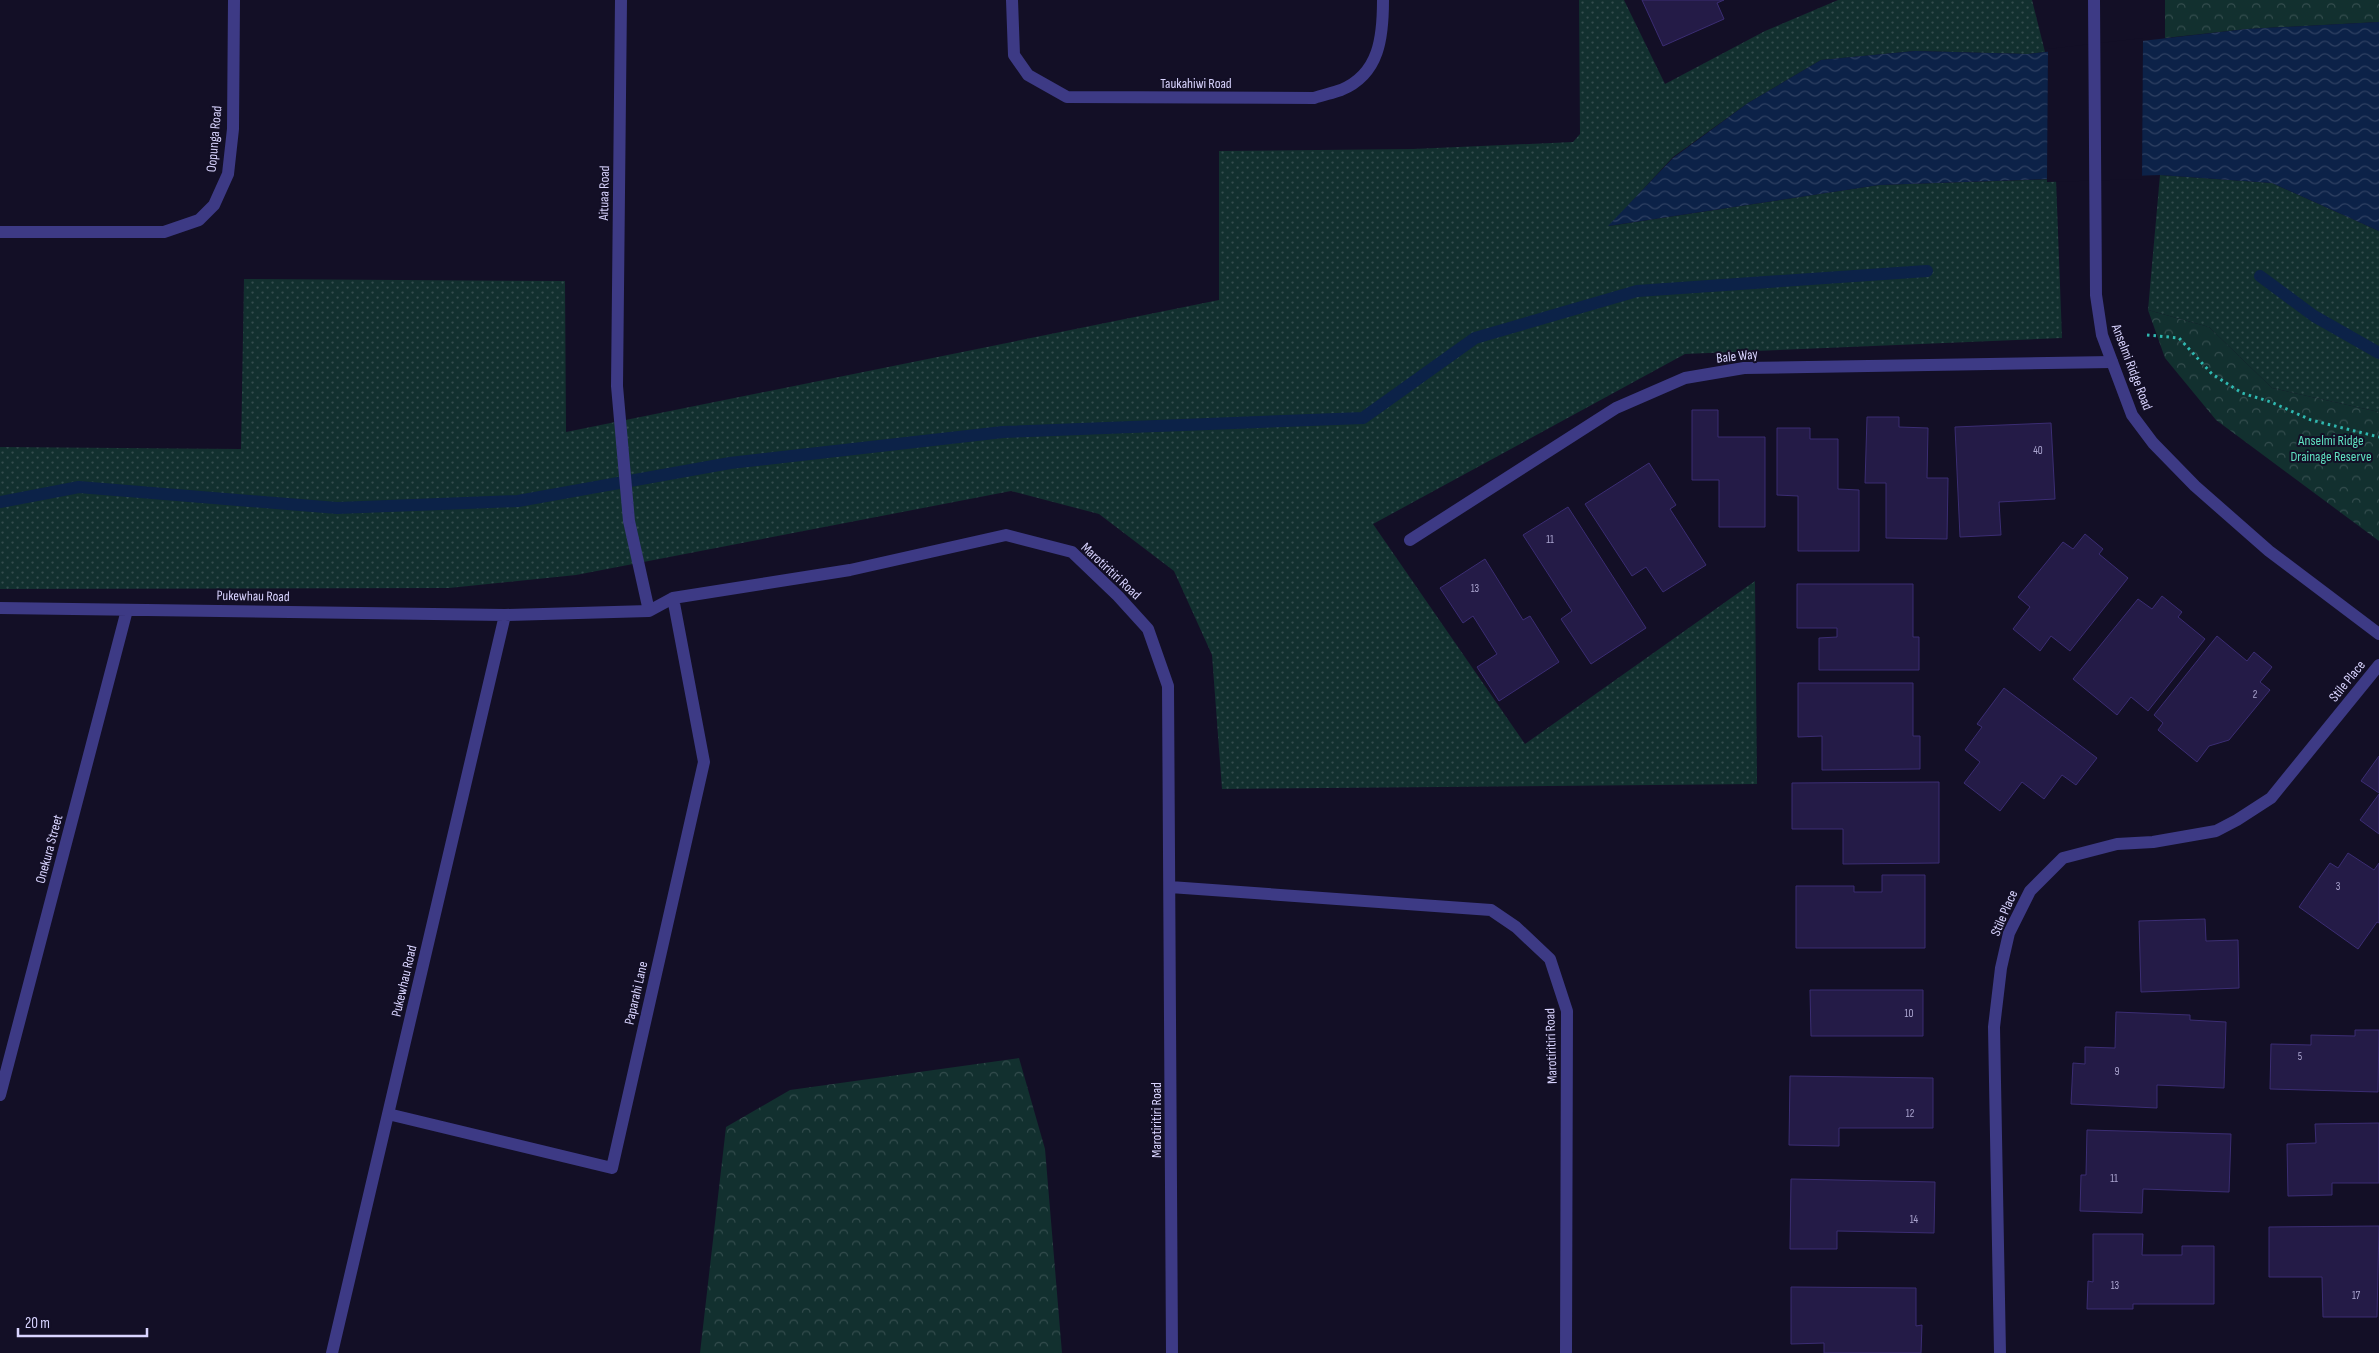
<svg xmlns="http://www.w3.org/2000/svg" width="2379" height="1353" font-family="'Sofia Sans Condensed',sans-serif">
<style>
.grass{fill:url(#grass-dots)}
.forest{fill:url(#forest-crowns)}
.water{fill:url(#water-waves)}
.pier{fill:#130f26}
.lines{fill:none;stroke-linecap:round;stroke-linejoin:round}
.stream{stroke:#0c2248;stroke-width:12}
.building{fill:#241b47;stroke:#3b2d73}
.path{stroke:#2fb8b0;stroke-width:3;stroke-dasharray:2.5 4;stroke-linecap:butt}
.minor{stroke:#3d3a85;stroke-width:12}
.tertiary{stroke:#3d3a85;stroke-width:12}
.labels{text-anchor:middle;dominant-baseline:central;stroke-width:4;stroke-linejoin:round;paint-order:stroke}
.number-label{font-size:11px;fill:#aca6d1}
.street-label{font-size:14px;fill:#d9d4ff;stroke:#130f26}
.park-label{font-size:14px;fill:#5fe0c0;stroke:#130f26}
</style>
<defs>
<pattern id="grass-dots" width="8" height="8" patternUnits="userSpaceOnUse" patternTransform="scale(1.25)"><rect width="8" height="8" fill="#12302f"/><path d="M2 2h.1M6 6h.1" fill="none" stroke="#344d4e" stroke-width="1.8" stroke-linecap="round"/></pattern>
<pattern id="forest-crowns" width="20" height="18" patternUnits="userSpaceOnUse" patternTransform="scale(1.25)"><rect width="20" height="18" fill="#12302f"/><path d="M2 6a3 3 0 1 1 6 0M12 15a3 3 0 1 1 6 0" fill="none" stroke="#344d4e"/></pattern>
<pattern id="water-waves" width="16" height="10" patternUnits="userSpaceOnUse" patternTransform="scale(1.25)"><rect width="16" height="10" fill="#0c2248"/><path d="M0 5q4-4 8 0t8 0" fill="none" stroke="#2f4163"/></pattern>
</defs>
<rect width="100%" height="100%" fill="#130f26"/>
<!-- grass -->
<path class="grass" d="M1579 0H1624L1665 84 1765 31 1838 0H2032L2045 52 2028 54 1915 51 1821 60 1748 103 1673 157 1609 226 1879 185 2056 179 2062 338 1685 354 1373 524 1525 744 1755 581 1757 784 1222 789 1212 655 1174 571 1099 514 1011 491 576 575 449 588 0 589V447L241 449 244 279 565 281 566 432 1219 300V151L1413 149 1573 142 1580 134Z
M2160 175 2272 183 2379 231V412L2272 388 2209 327 2148 310Z"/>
<!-- forest -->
<path class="forest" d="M2165 0H2379V22L2247 29 2165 38Z
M2148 310 2209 327 2272 388 2379 412V541L2216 420 2165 358Z
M1019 1058 1045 1149 1062 1353H700L726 1127 790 1090Z"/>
<!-- water -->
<path class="water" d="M2379 22V231L2272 183 2160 175 1879 185 1608 226 1673 158 1748 103 1821 60 1915 51 2028 54 2247 29Z"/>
<!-- pier -->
<path class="pier" d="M2143 38 2142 179 2047 182 2048 49Z"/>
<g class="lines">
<!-- stream -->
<path class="stream" d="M2260 276 2314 316 2379 353
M0 502 79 487 337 508 518 501 730 463 1003 432 1363 418 1475 338 1637 291 1927 271"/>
</g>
<!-- building -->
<path class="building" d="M1642 0H1724L1717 3 1724 19 1663 46Z
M1692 410H1718V437H1765V527H1719V480H1692Z
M1867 417H1899V427L1928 428 1927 478H1948L1947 539 1886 538V483H1865Z
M2051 423 2055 499 1999 502 2001 535 1960 537 1955 427Z
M1777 428H1810V439H1838V489L1859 490V551H1798V496L1777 495Z
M1649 463 1676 505 1670 509 1706 565 1663 592 1646 567 1632 576 1585 504Z
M1568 507 1646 628 1591 664 1561 619 1572 611 1523 535Z
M2085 534 2103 549 2099 554 2128 578 2070 651 2051 636 2040 651 2013 629 2030 607 2018 597 2063 542 2073 549Z
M1485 559 1523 620 1530 616 1559 662 1499 701 1477 667 1497 654 1473 616 1463 623 1440 588Z
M1797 584H1913V637H1919V670H1819V638L1837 637V628H1797Z
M2162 596 2182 612 2178 617 2205 639 2148 711 2131 697 2117 715 2073 679 2138 599 2152 609Z
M2217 636 2247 661 2254 652 2272 667 2260 682 2270 690 2229 740 2209 746 2197 762 2158 730 2163 723 2154 715Z
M1798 683H1913V736H1920V769L1822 770V736L1798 737Z
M2004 688 2097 758 2076 785 2062 775 2044 799 2022 782 2000 811 1964 783 1980 762 1965 750 1982 727 1977 724Z
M2379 756V793L2361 781Z
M1939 782V863L1843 864V829H1792V783Z
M2379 794V834L2360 820Z
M2348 853 2374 870 2379 863V923L2377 922 2358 949 2299 907 2330 863 2338 868Z
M1882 875H1925V948H1796V886H1854V892H1882Z
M2205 919 2206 941 2238 940 2239 988 2141 992 2139 921Z
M1810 990H1923V1036H1811Z
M2116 1012 2190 1015V1020L2226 1022 2224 1088 2157 1085V1108L2071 1104 2073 1063 2085 1064V1047L2115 1048Z
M2355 1030H2379L2378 1092 2270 1089 2271 1044 2311 1045V1035L2355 1036Z
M1790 1076 1933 1078V1128H1839V1146L1789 1145Z
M2379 1123V1183H2332V1195L2288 1196 2287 1144 2316 1143 2315 1124Z
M2087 1130 2231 1134 2229 1192 2143 1189 2142 1213 2080 1211 2081 1175H2086Z
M1791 1179 1935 1182 1934 1233 1837 1231V1249H1790Z
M2379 1226 2377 1317H2323L2322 1277H2269V1227Z
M2093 1234H2143L2142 1255H2182V1246H2214V1304H2133V1309H2087L2088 1281 2093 1282Z
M1791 1287 1916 1288V1326L1922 1325 1921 1353H1824V1343L1791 1344Z"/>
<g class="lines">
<!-- path -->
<path class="path" d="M2147 335 2179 338 2212 374 2242 393 2271 402 2311 420 2379 437"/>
<!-- minor -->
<path class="minor" d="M621 0 617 386 629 521 649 611
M1012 0 1014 55 1028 75 1067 97 1314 98C1323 95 1332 93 1341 90 1380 74 1383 36 1383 0
M0 232H164L199 220 214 205 228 174 233 129 234 0
M1410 540 1616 408 1685 378 1744 368 2112 362
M0 608 505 615 649 611 673 598 850 570 1006 535 1072 552 1118 596 1148 629 1168 686 1172 1353
M1170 887 1491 910 1516 927 1550 959 1567 1011 1566 1353
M0 1095 127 610
M388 1114 612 1168 704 762 673 598
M332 1353 505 615
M2000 1353 1994 1027 2001 968 2009 933 2030 891 2063 858 2117 844 2153 842 2216 831 2237 820 2271 798 2379 665"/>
<!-- tertiary -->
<path class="tertiary" d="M2094 0 2096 295 2102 335 2132 415 2153 443 2195 486 2269 551 2379 634"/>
</g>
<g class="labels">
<!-- number labels -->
<g class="number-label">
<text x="2038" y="450">40</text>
<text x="1550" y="539">11</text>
<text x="1475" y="588">13</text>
<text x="2255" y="694">2</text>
<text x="2338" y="886">3</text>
<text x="1909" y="1013">10</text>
<text x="2300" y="1056">5</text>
<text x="2117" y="1071">9</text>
<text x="1910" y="1113">12</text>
<text x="2114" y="1178">11</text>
<text x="1914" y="1219">14</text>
<text x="2115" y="1285">13</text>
<text x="2356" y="1295">17</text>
</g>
<!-- street labels -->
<g class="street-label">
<text x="1196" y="83">Taukahiwi Road</text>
<text transform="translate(214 139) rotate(-85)">Oopunga Road</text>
<text transform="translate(604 193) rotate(-89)">Aituaa Road</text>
<text transform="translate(1737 356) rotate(-6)">Bale Way</text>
<text transform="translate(2132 367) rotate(69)">Anselmi Ridge Road</text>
<text transform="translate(1111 571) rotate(43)">Marotiritiri Road</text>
<text transform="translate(253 596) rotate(1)">Pukewhau Road</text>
<text transform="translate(2347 681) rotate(-51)">Stile Place</text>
<text transform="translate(49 849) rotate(-75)">Onekura Street</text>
<text transform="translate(2004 913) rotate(-67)">Stile Place</text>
<text transform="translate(404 981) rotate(-77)">Pukewhau Road</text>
<text transform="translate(636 993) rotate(-77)">Paparahi Lane</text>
<text transform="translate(1551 1046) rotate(-92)">Marotiritiri Road</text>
<text transform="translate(1156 1120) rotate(-90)">Marotiritiri Road</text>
</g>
<!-- park labels -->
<g class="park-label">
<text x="2331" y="440">Anselmi Ridge<tspan x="2331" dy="16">Drainage Reserve</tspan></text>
</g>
</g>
<!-- scale -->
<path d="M18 1328v8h129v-8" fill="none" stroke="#d9d4ff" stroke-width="2.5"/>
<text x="25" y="1328" font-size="15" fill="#d9d4ff" stroke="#130f26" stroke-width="4" paint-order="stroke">20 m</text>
</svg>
